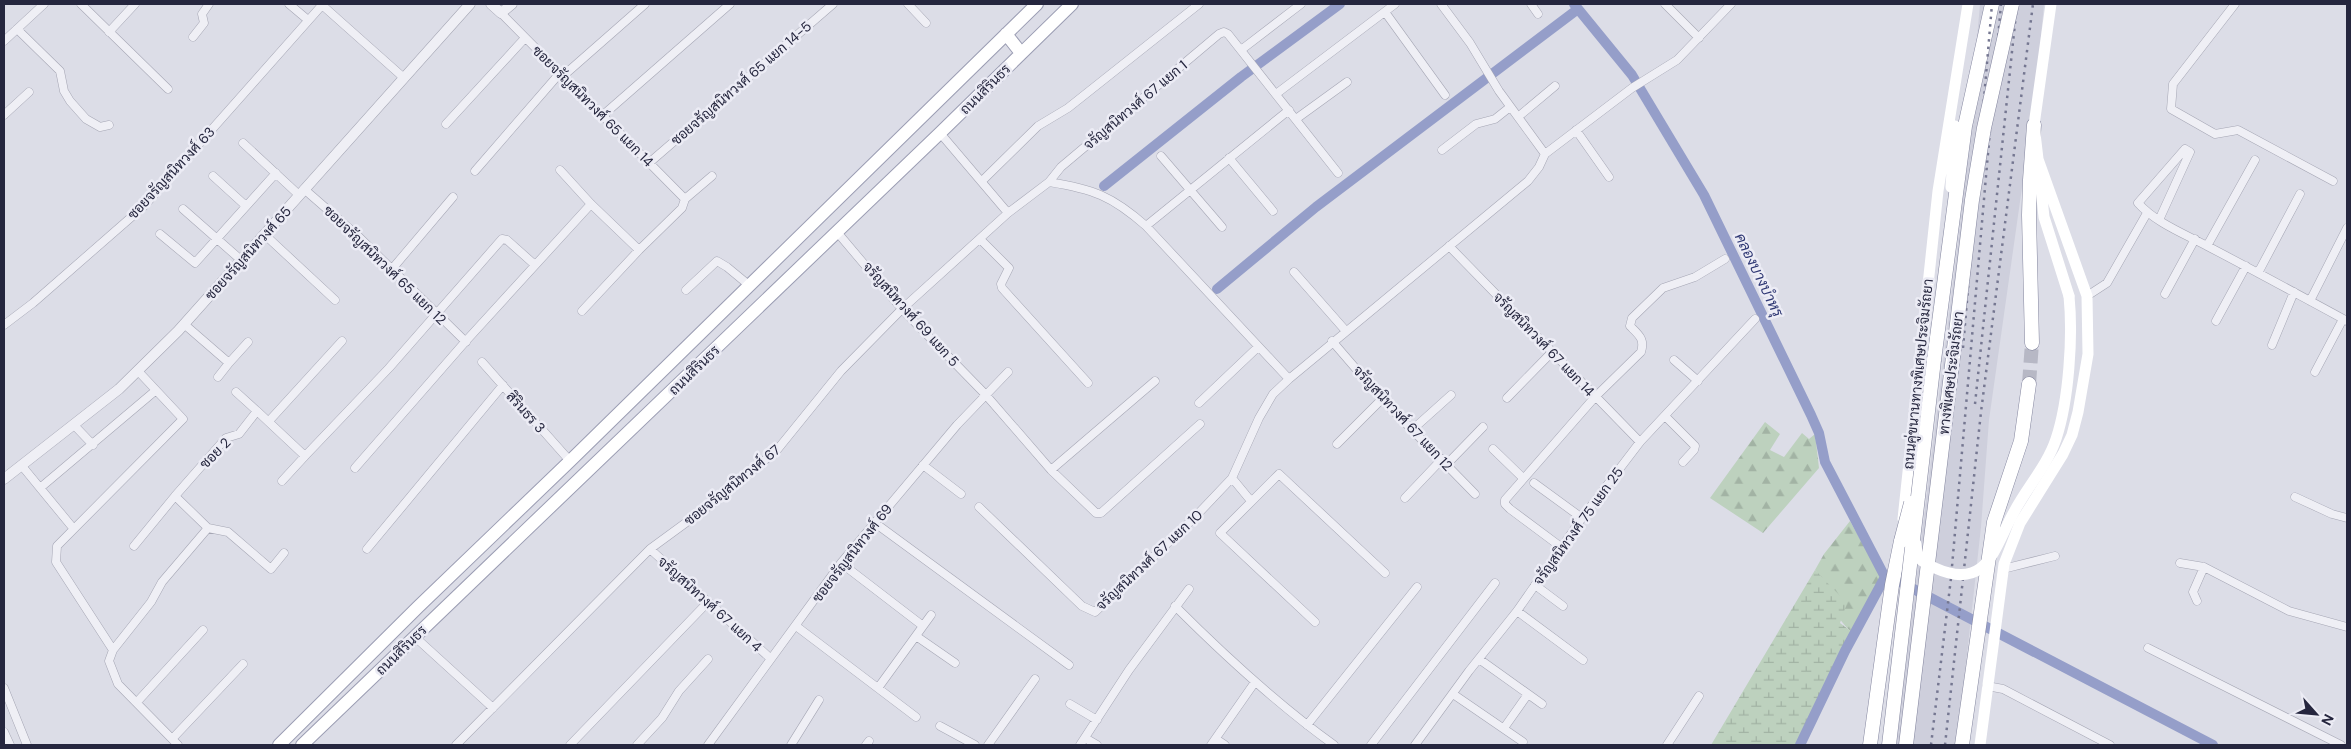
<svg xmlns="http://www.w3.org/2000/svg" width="2351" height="749" font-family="'DM Sans',Sarabun,sans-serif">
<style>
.built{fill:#cecfdc}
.forest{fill:url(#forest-firs)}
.wetland{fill:url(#wetland-marsh)}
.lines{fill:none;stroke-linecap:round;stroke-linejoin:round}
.canal{stroke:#959ec9;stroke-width:10}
.motorway-tunnel{stroke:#b7b8c5;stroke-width:14;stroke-dasharray:14 7;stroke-linecap:butt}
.minor-casing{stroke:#a5a6b4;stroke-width:9}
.tertiary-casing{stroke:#a5a6b4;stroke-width:11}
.primary-casing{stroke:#9b9db3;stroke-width:14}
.motorway-casing{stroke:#83859e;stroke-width:15}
.minor{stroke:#efeff5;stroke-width:8}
.tertiary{stroke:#efeff5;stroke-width:10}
.secondary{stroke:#fff;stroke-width:11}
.primary{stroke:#fff;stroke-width:12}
.motorway{stroke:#fff;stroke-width:14}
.rail{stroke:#757791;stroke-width:2.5;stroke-dasharray:2.5 5;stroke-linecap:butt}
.motorway-bridge-casing{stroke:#83859e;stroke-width:15;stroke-linecap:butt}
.secondary-bridge{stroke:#fff;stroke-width:11}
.motorway-bridge{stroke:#fff;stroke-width:14}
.labels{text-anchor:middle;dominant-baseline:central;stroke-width:5;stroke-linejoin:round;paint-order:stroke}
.street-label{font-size:14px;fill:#25263e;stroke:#ececf5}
.water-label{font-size:15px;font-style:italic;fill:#2e3773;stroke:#ececf5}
</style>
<defs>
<pattern id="forest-firs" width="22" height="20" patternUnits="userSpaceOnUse" patternTransform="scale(1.25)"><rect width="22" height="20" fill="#bdd1be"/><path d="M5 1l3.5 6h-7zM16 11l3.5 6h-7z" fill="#a2b3a4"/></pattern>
<pattern id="wetland-marsh" width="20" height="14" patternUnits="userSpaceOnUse" patternTransform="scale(1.25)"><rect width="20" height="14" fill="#bdd1be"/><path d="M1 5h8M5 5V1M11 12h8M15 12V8" fill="none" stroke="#a2b3a4"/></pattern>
</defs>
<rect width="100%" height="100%" fill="#dcdde7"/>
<!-- built -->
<path class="built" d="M1980 4H2044L2036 89 1989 420 1981 527 1957 745H1896L1962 209Z"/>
<!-- forest -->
<path class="forest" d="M1765 422 1780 434 1770 450 1784 457 1802 433 1809 439 1815 434 1819 468 1763 533 1710 498Z
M1850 521 1881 577 1852 632C1831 616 1831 590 1815 570L1824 554Z"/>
<!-- wetland -->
<path class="wetland" d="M1815 570 1847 603 1840 623 1852 632 1796 745H1711Z"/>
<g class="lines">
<!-- canal -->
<path class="canal" d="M1574 4 1632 75 1704 195 1811 415 1819 433 1825 462 1885 577
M1104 186 1241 77 1340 4
M1217 289 1316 207 1578 9
M1902 583 2213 745
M1800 745 1845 651 1885 577"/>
<!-- motorway-tunnel -->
<path class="motorway-tunnel" d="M2029 384 2032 343"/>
<defs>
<path id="minor" d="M81 4 168 89
M289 4 308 20
M908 4 926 23
M1441 4 1470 43 1499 91 1545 154
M1531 4 1538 14
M1665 4 1699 38
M2235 4 2173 84 2171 109 2215 134 2238 130 2333 181
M322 5 404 78
M1385 12 1445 95
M501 13 685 199
M17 29 60 71 64 91 70 101 86 119 100 127 109 125
M109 32 135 4
M193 37 204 23 202 14 209 4
M4 41 44 4
M1241 50 1301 4
M563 76 645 4
M1276 94 1395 4
M4 115 29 92
M602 116 730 4
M1518 117 1555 86
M1296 119 1347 82
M446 124 525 38
M1576 130 1609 177
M940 133 1008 213
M243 143 299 195
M1442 150 1476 124 1495 119 1510 107
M1161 156 1222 227
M1229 158 1273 211
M649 163 833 4
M560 170 591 204 639 250
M475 171 560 73
M213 176 246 206
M982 181 1038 126 1068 108 1199 4
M1049 182C1093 189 1112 196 1146 226L1289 379
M304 189 359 237 466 342
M685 199 712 176
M183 209 241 260
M2159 220 2190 152 2185 149 2138 203C2156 223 2185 234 2209 247 2255 271 2301 296 2347 321
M1146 226 1289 110
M837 232 902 309 985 394 1051 470 1096 513H1101L1200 424
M160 234 195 263 276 173
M264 234 335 300
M980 239 1009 268 1001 284 1002 288 1088 383
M1449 246 1640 442
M2207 246 2255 160
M392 269 453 197
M1294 272 1345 330
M2258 273 2300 194
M686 290 717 261 727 267 750 286
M2165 294 2195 239
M2087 296 2107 283 2147 213
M2310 301 2347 228
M582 311 639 250 682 208 685 199
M2216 321 2246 266
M184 324 229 363 218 377
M4 325 33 303 144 206 323 4
M1332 341 1382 399 1475 494
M2272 345 2294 292
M1674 360 1698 381
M482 362 570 461
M229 363 248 342
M2315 372 2343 319
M236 392 257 411
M1507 398 1552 352
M1199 403 1258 347
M1666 417 1695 446 1694 450 1683 462
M269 421 342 341
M74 425 93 445
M1412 430 1451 395
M1337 444 1382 399
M1493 449 1523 478
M1447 464 1483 427
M923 465 961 494
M22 466 73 528
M355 468 465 342 591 204
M1051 470 1155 381
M1232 478 1251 501
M282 481 305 456
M1534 483 1582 518
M40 488 155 391
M2295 497 2332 514 2347 518
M1405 498 1442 459
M979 507 1082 606 1095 612 1195 517 1232 478 1259 418 1273 394 1289 379 1528 181 1539 167 1545 154 1632 88 1677 60 1731 4
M875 523 1069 665
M208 528 228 532 271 569 284 553
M134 546 175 496
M1561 547 1510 509 1505 504V500L1595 397 1641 352C1645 339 1639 335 1630 326L1632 318 1663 288 1695 277 1725 259
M367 549 503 385
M650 549 770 658
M841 563 923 626
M2180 563 2204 567 2289 611 2347 627
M2003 569 2055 556
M1535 585 1563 606
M2197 601 2193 592 2204 567
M1175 606C1225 656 1277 704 1334 745
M1517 611 1583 660
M1315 622 1220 533 1279 474 1385 573
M796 626 916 717
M916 636 955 663
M415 637 493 708
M2148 648 2341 745
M113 650 56 562 57 546 183 419 138 371
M1479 659 1542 704
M1987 686 2003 689 2110 745
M4 688 27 745
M878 688 931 615
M1453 694 1523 742
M137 702 203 630
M1070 704 1097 720
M1307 725 1417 587
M940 726 975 745
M1504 728 1528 694
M4 732 10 745
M173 738 243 664
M1085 738 1097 745
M1216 739 1225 745
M178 745 118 684 109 661 113 650 151 602 162 582 208 528 175 496 226 438 239 434 257 411 305 456 389 368 502 239 507 240 535 265
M456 745 650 549 710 505 777 450 841 371 902 309 1008 213 1049 182 1061 167 1219 34 1224 32 1228 34 1338 173
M570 745 708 602
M637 745 662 718 679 691 708 659
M708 745 841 563 957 425 1008 372
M791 745 819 700
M866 745 869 741
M988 745 1035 679
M1080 745 1129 670 1189 589
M1211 745 1255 682
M1371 745 1495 583
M1415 745 1469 671 1517 611 1582 518 1640 442 1755 319
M1667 745 1699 696"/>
<path id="tertiary" d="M491 4 501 13 512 4
M4 479 119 389 178 331 470 4"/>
<path id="primary" d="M1006 34 1021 53
M279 745 418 607 570 461 1037 4
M302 745 940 133 1072 4"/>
<path id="motorway" d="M2032 343 2029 215 2030 180 2034 125
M1934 360 1965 126 1992 4
M1870 745 1892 585 1901 541
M1962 745 1994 522 2021 441 2029 384"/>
</defs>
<!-- minor casing -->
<use href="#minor" class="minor-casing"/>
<!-- tertiary casing -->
<use href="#tertiary" class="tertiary-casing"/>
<!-- primary casing -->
<use href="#primary" class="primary-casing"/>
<!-- motorway casing -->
<use href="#motorway" class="motorway-casing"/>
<!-- minor -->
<use href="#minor" class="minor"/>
<!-- tertiary -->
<use href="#tertiary" class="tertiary"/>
<!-- secondary -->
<path class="secondary" d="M2039 170 2044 217 2069 296
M1951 187 1955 126
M1903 519 1938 191 1968 4
M1980 745 2004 564 2020 523 2063 454 2072 435 2078 412 2088 354 2087 296 2038 159 2034 125 2051 4"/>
<!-- primary -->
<use href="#primary" class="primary"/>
<!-- motorway -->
<use href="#motorway" class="motorway"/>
<!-- rail -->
<path class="rail" d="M1963 348 1992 4
M1975 404 2017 4
M1931 745 1951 578 2001 4
M1945 745 1981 412 2033 4"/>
<defs>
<path id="motorway-bridge" d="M1901 541 1911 503
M1889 745 1934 360
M1906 745 1972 200 1984 128 2012 4"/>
</defs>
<!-- motorway-bridge casing -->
<use href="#motorway-bridge" class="motorway-bridge-casing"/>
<!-- secondary-bridge -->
<path class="secondary-bridge" d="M1916 544C1917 559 1921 562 1935 568 1988 592 1994 547 2014 512 2027 487 2047 466 2056 439 2069 400 2073 336 2069 296"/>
<!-- motorway-bridge -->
<use href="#motorway-bridge" class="motorway-bridge"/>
</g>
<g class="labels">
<!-- street labels -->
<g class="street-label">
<text transform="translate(741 83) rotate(-41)">ซอยจรัญสนิทวงศ์ 65 แยก 14-5</text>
<text transform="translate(985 89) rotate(-45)">ถนนสิรินธร</text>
<text transform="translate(1135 105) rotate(-40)">จรัญสนิทวงศ์ 67 แยก 1</text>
<text transform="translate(593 106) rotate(45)">ซอยจรัญสนิทวงศ์ 65 แยก 14</text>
<text transform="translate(171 173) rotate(-47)">ซอยจรัญสนิทวงศ์ 63</text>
<text transform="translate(248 253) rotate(-48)">ซอยจรัญสนิทวงศ์ 65</text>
<text transform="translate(385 265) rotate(44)">ซอยจรัญสนิทวงศ์ 65 แยก 12</text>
<text transform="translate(911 314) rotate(48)">จรัญสนิทวงศ์ 69 แยก 5</text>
<text transform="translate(1544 344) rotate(46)">จรัญสนิทวงศ์ 67 แยก 14</text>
<text transform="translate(694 370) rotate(-44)">ถนนสิรินธร</text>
<text transform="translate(1951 373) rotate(-83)">ทางพิเศษประจิมรัถยา</text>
<text transform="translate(1918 374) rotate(-84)">ถนนคู่ขนานทางพิเศษประจิมรัถยา</text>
<text transform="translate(526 412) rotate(48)">สิรินธร 3</text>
<text transform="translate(1403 418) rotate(47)">จรัญสนิทวงศ์ 67 แยก 12</text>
<text transform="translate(215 453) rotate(-45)">ซอย 2</text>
<text transform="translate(732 485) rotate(-39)">ซอยจรัญสนิทวงศ์ 67</text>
<text transform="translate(1578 526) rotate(-54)">จรัญสนิทวงศ์ 75 แยก 25</text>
<text transform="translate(852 553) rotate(-52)">ซอยจรัญสนิทวงศ์ 69</text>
<text transform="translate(1149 560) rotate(-43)">จรัญสนิทวงศ์ 67 แยก 10</text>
<text transform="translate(710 604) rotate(42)">จรัญสนิทวงศ์ 67 แยก 4</text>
<text transform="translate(401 650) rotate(-44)">ถนนสิรินธร</text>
</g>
<!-- water labels -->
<g class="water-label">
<text transform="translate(1759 275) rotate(64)">คลองบางบำหรุ</text>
</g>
</g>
<!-- border -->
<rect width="2351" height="749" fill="none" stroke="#25263e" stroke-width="10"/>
<!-- north arrow -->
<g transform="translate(2316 714) rotate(117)" stroke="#ececf5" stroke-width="4" paint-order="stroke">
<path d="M0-4L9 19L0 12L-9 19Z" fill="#25263e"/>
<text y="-8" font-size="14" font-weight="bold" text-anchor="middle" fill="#25263e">N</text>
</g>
</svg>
